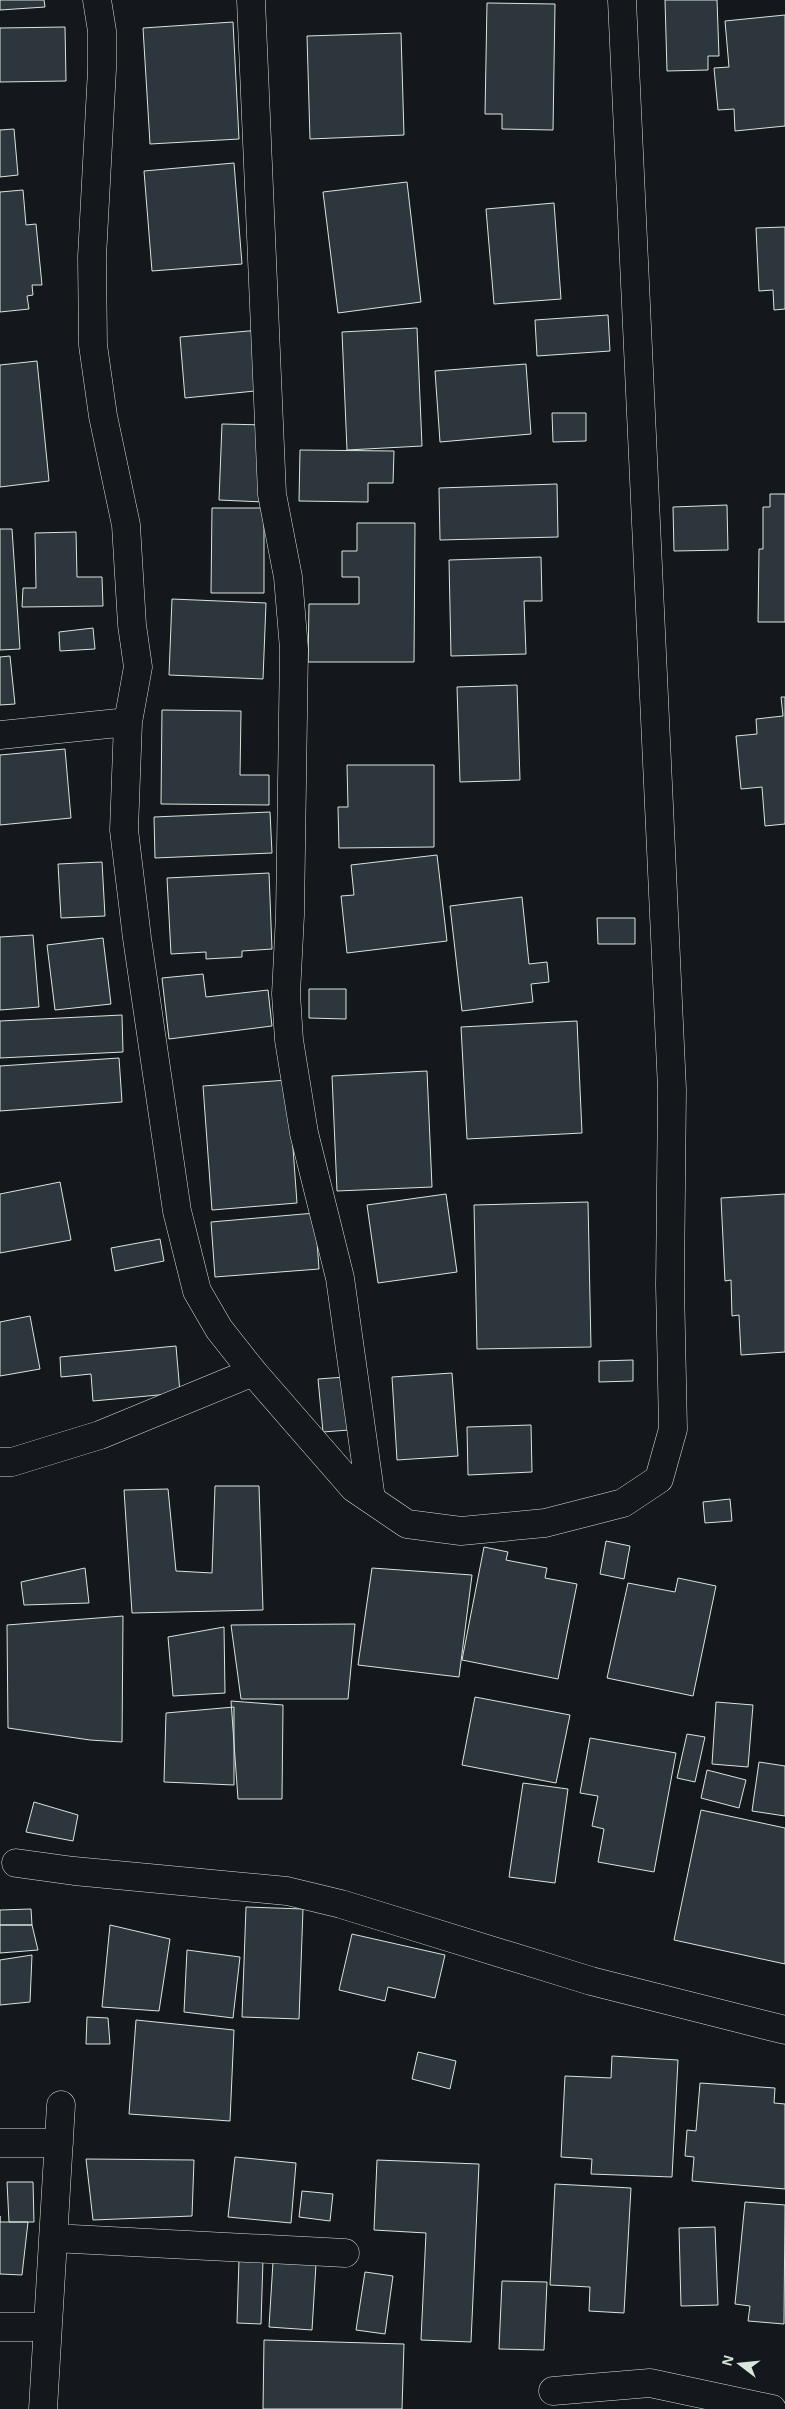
<svg xmlns="http://www.w3.org/2000/svg" width="785" height="2409" font-family="Arial,sans-serif">
<style>
.building{fill:#2c363c;stroke:#d8e6dc}
.lines{fill:none;stroke-linecap:round;stroke-linejoin:round}
.minor-casing{stroke:#d8e6dc;stroke-width:29}
.minor{stroke:#14181c;stroke-width:28}
</style>
<rect width="100%" height="100%" fill="#14181c"/>
<!-- building -->
<path class="building" d="M0 0H44L45 7 0 10Z
M665 0H717L719 56H708V70L667 71Z
M487 3 555 4 553 130 502 129V114H485Z
M785 15V126L735 131 734 109 718 110 714 68 729 67 725 21Z
M233 22 239 139 150 144 143 28Z
M65 27 66 81 0 82V28Z
M401 33 404 135 310 139 307 36Z
M14 129 18 175 0 177V130Z
M234 163 242 264 152 271 144 171Z
M407 182 421 302 338 313 323 192Z
M23 190 26 225 36 224 42 285H32L33 295 27 296 29 309 0 312V192Z
M554 203 561 299 494 304 486 209Z
M785 227V309L774 310 773 290 759 291 756 228Z
M608 315 610 351 537 356 535 320Z
M417 328 422 446 347 450 342 332Z
M260 330 265 390 185 398 180 337Z
M37 361 49 481 0 487V365Z
M526 364 531 434 440 442 435 371Z
M552 413H586V441L553 442Z
M222 424 266 425 263 502 219 500Z
M300 450 394 451 393 483H368V502L299 501Z
M557 484 558 537 440 540 439 488Z
M770 494H785V622H758L759 549H763V507H770Z
M727 505 728 550 674 551 673 507Z
M212 508H264V593H211Z
M357 523H415L414 662H308L309 604H359V577H342V551H357Z
M0 529H12L20 649 0 650Z
M76 532 77 577H102L103 606 22 607 23 588H36L35 533Z
M541 557 542 601H524L526 654 451 656 449 560Z
M172 599 266 603 263 679 169 675Z
M93 628 95 649 60 651 59 632Z
M10 656 15 704 0 705V657Z
M517 685 520 780 460 782 457 687Z
M781 697H785V824L765 826 762 787 741 789 736 736 757 734 756 719 783 716Z
M162 710 241 711 240 775H269V805L161 804Z
M65 749 71 818 0 825V755Z
M347 765H434V847L339 848 338 807H348Z
M270 812 272 853 155 858 154 817Z
M437 855 447 941 347 953 341 896 354 895 351 865Z
M102 862 105 916 61 918 58 864Z
M269 873 272 949 242 951V957L206 959V952L171 954 167 878Z
M522 897 529 964 547 962 549 982 531 984 533 1002 462 1011 450 906Z
M597 918H635V944H598Z
M33 935 39 1007 0 1010V937Z
M103 938 111 1004 55 1010 47 945Z
M203 974 206 997 268 990 272 1026 169 1039 162 978Z
M309 989H346V1019L309 1018Z
M122 1015 123 1052 0 1058V1021Z
M577 1021 582 1133 467 1139 461 1027Z
M119 1058 122 1102 0 1111V1066Z
M427 1071 432 1187 337 1191 332 1076Z
M288 1080 297 1203 212 1210 203 1086Z
M60 1182 71 1240 0 1253V1194Z
M446 1194 457 1272 378 1283 367 1205Z
M785 1194V1352L741 1355 739 1315 732 1316 731 1280 725 1281 721 1198Z
M588 1202 591 1347 477 1349 474 1205Z
M315 1213 319 1269 215 1277 211 1222Z
M160 1239 164 1261 115 1271 111 1248Z
M30 1316 40 1369 0 1376V1322Z
M176 1346 180 1393 93 1401 91 1374 61 1377 60 1357Z
M633 1360V1381L599 1382V1361Z
M452 1373 458 1456 397 1460 392 1377Z
M345 1377 349 1430 323 1432 318 1379Z
M531 1425 532 1472 468 1475 467 1427Z
M215 1486H259L263 1610 132 1613 124 1490 168 1489 176 1571 212 1573Z
M730 1499 732 1521 705 1523 703 1502Z
M606 1541 630 1546 624 1579 600 1574Z
M484 1547 508 1552 506 1560 547 1568 545 1578 577 1584 558 1679 462 1660Z
M85 1568 89 1603 24 1605 21 1582Z
M372 1568 472 1575 459 1677 358 1665Z
M678 1578 716 1586 693 1696 607 1678 628 1583 675 1592Z
M123 1616 122 1742 90 1740 8 1728 7 1625Z
M355 1624 348 1699H241L231 1625Z
M224 1627 225 1693 173 1696 168 1637Z
M475 1697 570 1715 556 1783 462 1765Z
M231 1701 283 1705 282 1799H238Z
M716 1702 753 1705 748 1767 712 1764Z
M234 1707V1785L164 1782 166 1713Z
M687 1734 705 1737 695 1782 677 1778Z
M590 1738 676 1753 654 1872 598 1862 604 1829 592 1826 598 1796 580 1793Z
M759 1762 785 1766V1816L752 1811Z
M707 1770 746 1780 739 1808 701 1798Z
M523 1783 568 1789 555 1883 509 1877Z
M34 1802 78 1815 73 1841 26 1832Z
M701 1810 785 1828V1964L674 1940Z
M246 1907 303 1909 299 2019 242 2017Z
M31 1909 32 1925H0V1910Z
M0 1925H32L38 1950 0 1953Z
M110 1925 170 1939 159 2011 102 2007Z
M352 1934 445 1955 435 1998 388 1987 385 2001 339 1990Z
M187 1950 240 1957 233 2018 184 2012Z
M32 1955 30 2002 0 2005V1960Z
M87 2017 108 2018 110 2044H86Z
M136 2020 234 2030 230 2121 129 2114Z
M418 2052 456 2061 450 2089 412 2079Z
M612 2056 678 2060 672 2177 591 2174 592 2159 561 2157 565 2076 611 2078Z
M700 2083 775 2088 774 2103 785 2104V2189L692 2181 694 2157 685 2156 687 2130 696 2131Z
M235 2157 296 2163 291 2223 228 2217Z
M86 2159 194 2160 192 2216 93 2220Z
M377 2160 479 2164 471 2342 421 2340 426 2233 374 2230Z
M7 2182H33L34 2222H9Z
M555 2184 631 2188 624 2313 589 2311 590 2287 550 2285Z
M302 2191 333 2194 330 2221 299 2217Z
M745 2202 785 2205 784 2324 748 2321 750 2306 735 2304Z
M0 2216V2222H28L22 2275 0 2274Z
M715 2227 718 2305 681 2306 679 2228Z
M239 2259H263L261 2324 237 2323Z
M273 2262 316 2264 312 2330 269 2327Z
M365 2272 393 2276 385 2334 356 2330Z
M502 2281 547 2282 544 2350 499 2349Z
M264 2340 404 2344 402 2409H263Z"/>
<g class="lines">
<defs>
<path id="minor" d="M97 0 102 31V69L92 257 93 345 103 416 126 525 132 625 138 667 128 722 124 830 137 938 177 1211 197 1291 219 1329 253 1372 354 1488 407 1524 461 1531 545 1523 623 1503 659 1479 673 1429 670 1285 672 1089 622 0
M251 0 272 494 288 577 294 649 290 915 286 994 289 1040 304 1133 340 1278 371 1499
M0 735 128 722
M0 1462H12L100 1435 253 1372
M16 1863 74 1871 287 1891 341 1904 591 1981 785 2030
M0 2143H59
M53 2238 345 2253
M0 2327H47
M553 2391 650 2383 772 2409
M43 2409 61 2105"/>
</defs>
<!-- minor casing -->
<use href="#minor" class="minor-casing"/>
<!-- minor -->
<use href="#minor" class="minor"/>
</g>
<!-- north arrow -->
<g transform="translate(740 2364) rotate(286)" stroke="#14181c" stroke-width="4" paint-order="stroke">
<path d="M0-4L9 19L0 12L-9 19Z" fill="#d8e6dc"/>
<text y="-8" font-size="14" font-weight="bold" text-anchor="middle" fill="#d8e6dc">N</text>
</g>
</svg>
